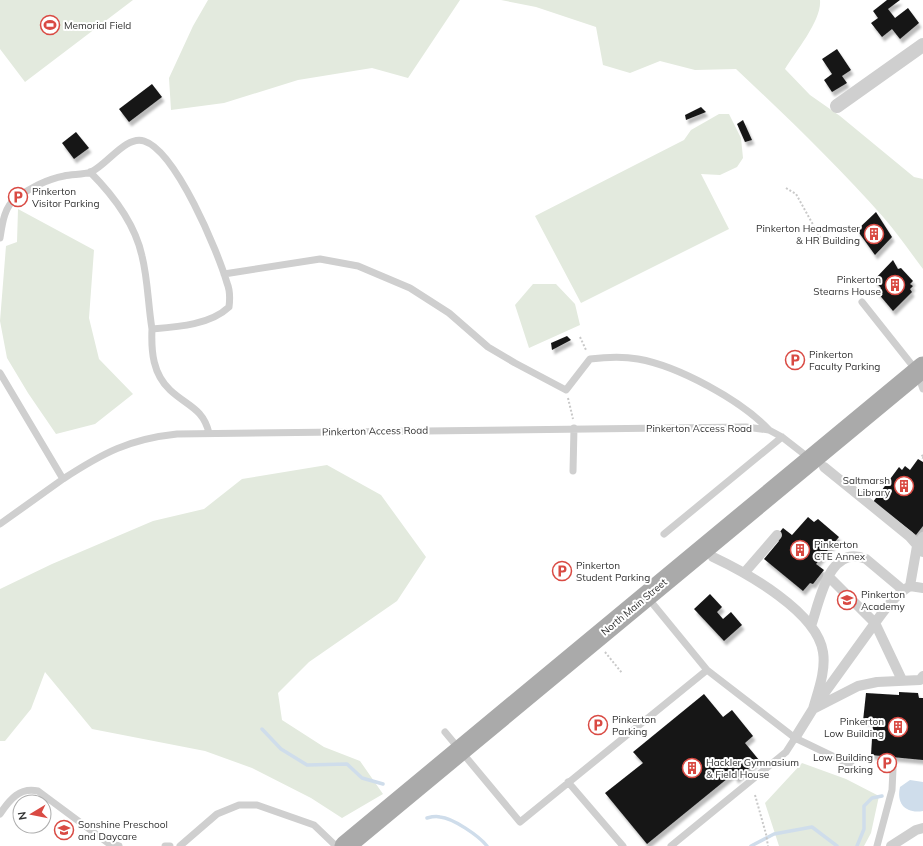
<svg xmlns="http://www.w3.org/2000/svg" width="923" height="846" font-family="Mulish,sans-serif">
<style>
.green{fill:#e3eade}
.water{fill:#cfddeb}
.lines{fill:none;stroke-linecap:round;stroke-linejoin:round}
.stream{stroke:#cfddeb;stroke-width:3.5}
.building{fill:#191919;filter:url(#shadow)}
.path{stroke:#c9c9c9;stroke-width:2;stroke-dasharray:2 2;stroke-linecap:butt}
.service{stroke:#cfcfcf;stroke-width:7}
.pedestrian{stroke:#cfcfcf;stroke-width:10}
.minor{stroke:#cfcfcf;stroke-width:14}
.primary{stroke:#aaa;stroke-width:21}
.labels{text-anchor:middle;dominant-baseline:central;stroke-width:4;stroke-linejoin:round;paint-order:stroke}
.poi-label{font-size:10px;fill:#323232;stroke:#fff;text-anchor:start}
.street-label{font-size:10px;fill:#323232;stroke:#fff}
</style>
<defs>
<filter id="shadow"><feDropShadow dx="2.5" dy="4.5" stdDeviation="1" flood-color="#0004"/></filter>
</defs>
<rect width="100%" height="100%" fill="#fff"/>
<!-- green -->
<path class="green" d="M0 0H133L25 82 0 49Z
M208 0H460L408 78 372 68 298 80 224 103 171 110 169 78 193 26Z
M501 0H820C822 20 796 51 785 69L810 95 840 116 914 177 923 179V269C910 252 898 234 884 218 837 165 787 117 736 69L695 70 660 61 630 73 603 65 596 27 536 7Z
M719 114H729L741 138 743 158 737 167 720 175 701 174 729 229 581 303 535 216 684 140 691 130Z
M18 209 94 250 89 318 99 359 133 394 95 424 56 434 28 393 7 358 0 321 6 246 17 242Z
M533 284H556L575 304 580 325 529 348 515 305Z
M327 465 381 495 426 557 397 601 309 662 278 693 282 720 324 747 360 761 383 794 342 818 311 798 252 768 205 751 92 729 45 672 31 709 5 741H0V589L52 564 153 521 204 509 242 479Z
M802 763 846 779 879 796 871 833 864 846H779L765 803Z"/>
<!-- water -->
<path class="water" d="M910 780 923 782V811C906 814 896 804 900 787Z"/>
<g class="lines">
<!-- stream -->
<path class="stream" d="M262 729 281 749 307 765 347 764 362 778 383 784
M427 818C431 817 436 816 440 817 453 818 479 836 487 846
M751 846 774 834 812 827 837 846
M857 846 864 829V806L872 798 882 796"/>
</g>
<!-- building -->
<path class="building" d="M887 0H900L888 9 895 18 908 8 919 23 900 39 892 29 882 37 871 23 878 18 873 11Z
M837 49 851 70 842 76 847 83 832 92 824 80 832 74 822 59Z
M152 84 162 97 129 122 119 109Z
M701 107 706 112 686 120 685 115Z
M743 120 752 140 745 142 737 124Z
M76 132 89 148 74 159 62 143Z
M876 212 892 237 875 255 857 230Z
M893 260 898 269 901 268 913 281 910 284 913 286 910 289 912 292 893 311 877 292 881 288 874 280Z
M567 336 571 340 552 350 551 343Z
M918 459 923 462V526L916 535 873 502 899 467 902 470 905 466 910 470Z
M808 517 814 522 818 519 839 537 816 564 824 570 813 584 810 583 803 591 764 559 779 541 775 538 783 528 792 535Z
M710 594 722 607 717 612 723 619 731 612 742 625 724 641 694 609Z
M899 692 918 693 919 698H923V760L871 755 873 722 863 721 866 693 899 695Z
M704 694 723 717 732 710 753 736 745 743 759 760 736 779 733 774 647 844 605 793 643 763 633 752Z"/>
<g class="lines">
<!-- path -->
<path class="path" d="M786 188 796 194 821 239
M580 337 586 350
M568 398 573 419
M923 455 921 457 923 458
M605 652 622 673
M755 795 766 834 768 846"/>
<!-- service -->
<path class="service" d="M0 238C2 226 4 207 15 199 28 189 47 179 64 176 72 174 83 175 91 172 107 165 126 135 144 141 176 151 218 252 227 283 230 290 230 299 229 307 210 325 177 327 152 329 148 305 148 280 142 256 135 224 113 195 90 172
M224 274 320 259 358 266 410 288 449 313 488 347 515 363 566 390 590 359C606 357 622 356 638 359 678 366 741 400 769 430
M862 302 916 370
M152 329C151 352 153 374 170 390 187 406 203 408 209 433
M0 373 63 479C103 453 129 439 177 434L746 427 769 430 782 437 809 458
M918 375 923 389
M573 471 574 428
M0 524 63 479
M664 534 782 437
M648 598 707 670 795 738 851 765
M445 732 520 822 707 670
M568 782 623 846
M0 814C10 799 20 787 38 791L108 843 119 846
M165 846H170
M180 846 217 814 239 805H257L314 825 336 846
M671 846 786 752 795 738
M877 846 892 790 893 769"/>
<!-- pedestrian -->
<path class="pedestrian" d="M824 467 909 536 923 552
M923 537 917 546 910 586 923 588
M713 557C747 573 817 612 823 652 826 671 818 691 813 709
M745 572 777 535
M828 576 875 623C885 609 895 595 910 586
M811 626C820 601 829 543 866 559L903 590
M818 702 875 623 902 680
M795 738 813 709 858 686 877 682 920 680 923 676
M891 846 916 830 923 828"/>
<!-- minor -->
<path class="minor" d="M837 106 923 45"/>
<!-- primary -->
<path class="primary" d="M345 846 923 367"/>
</g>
<!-- icons -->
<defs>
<symbol id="stadium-ring" viewBox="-11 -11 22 22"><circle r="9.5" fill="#fff" stroke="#d94a43" stroke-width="1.5"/><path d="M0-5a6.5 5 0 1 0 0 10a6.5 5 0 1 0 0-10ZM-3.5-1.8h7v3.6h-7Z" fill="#d94a43"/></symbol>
<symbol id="parking-ring" viewBox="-11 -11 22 22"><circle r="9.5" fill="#fff" stroke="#d94a43" stroke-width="1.5"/><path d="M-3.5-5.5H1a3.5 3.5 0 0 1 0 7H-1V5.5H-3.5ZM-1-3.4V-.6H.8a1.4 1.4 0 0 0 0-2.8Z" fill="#d94a43"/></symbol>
<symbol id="building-ring" viewBox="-11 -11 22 22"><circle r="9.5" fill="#fff" stroke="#d94a43" stroke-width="1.5"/><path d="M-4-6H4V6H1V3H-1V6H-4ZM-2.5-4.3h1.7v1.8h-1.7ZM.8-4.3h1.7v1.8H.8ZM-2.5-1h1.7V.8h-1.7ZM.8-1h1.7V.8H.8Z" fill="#d94a43"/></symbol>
<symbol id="school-ring" viewBox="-11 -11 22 22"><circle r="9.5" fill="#fff" stroke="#d94a43" stroke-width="1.5"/><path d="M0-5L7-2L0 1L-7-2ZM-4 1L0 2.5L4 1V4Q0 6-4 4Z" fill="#d94a43"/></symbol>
</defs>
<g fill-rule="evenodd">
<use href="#stadium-ring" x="39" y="14" width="22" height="22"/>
<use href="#parking-ring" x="7" y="186" width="22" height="22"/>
<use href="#building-ring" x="863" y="223" width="22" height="22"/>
<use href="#building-ring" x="884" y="274" width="22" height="22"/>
<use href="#parking-ring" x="784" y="349" width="22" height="22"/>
<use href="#building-ring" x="893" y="475" width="22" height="22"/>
<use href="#building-ring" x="789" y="539" width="22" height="22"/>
<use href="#parking-ring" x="551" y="560" width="22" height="22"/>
<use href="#school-ring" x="836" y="589" width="22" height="22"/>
<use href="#parking-ring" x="587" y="714" width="22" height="22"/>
<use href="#building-ring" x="887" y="716" width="22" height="22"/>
<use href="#parking-ring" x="876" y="752" width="22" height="22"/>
<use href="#building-ring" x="681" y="757" width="22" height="22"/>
<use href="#school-ring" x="53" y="819" width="22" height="22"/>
</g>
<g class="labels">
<!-- poi labels -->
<g class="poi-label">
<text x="64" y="25">Memorial Field</text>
<text x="32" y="191">Pinkerton<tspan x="32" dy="12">Visitor Parking</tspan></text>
<text x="860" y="228" text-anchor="end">Pinkerton Headmaster<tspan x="860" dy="12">&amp; HR Building</tspan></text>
<text x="881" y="279" text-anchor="end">Pinkerton<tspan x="881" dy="12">Stearns House</tspan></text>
<text x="809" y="354">Pinkerton<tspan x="809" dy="12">Faculty Parking</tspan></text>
<text x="890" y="480" text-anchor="end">Saltmarsh<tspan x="890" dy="12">Library</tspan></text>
<text x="814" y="544">Pinkerton<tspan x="814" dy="12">CTE Annex</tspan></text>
<text x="576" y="565">Pinkerton<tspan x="576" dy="12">Student Parking</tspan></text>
<text x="861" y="594">Pinkerton<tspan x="861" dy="12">Academy</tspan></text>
<text x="612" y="719">Pinkerton<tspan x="612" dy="12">Parking</tspan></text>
<text x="884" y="721" text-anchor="end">Pinkerton<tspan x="884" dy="12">Low Building</tspan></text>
<text x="873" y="757" text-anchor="end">Low Building<tspan x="873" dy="12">Parking</tspan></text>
<text x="706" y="762">Hackler Gymnasium<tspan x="706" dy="12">&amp; Field House</tspan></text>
<text x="78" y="824">Sonshine Preschool<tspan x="78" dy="12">and Daycare</tspan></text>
</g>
<!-- street labels -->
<g class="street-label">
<text x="699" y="428">Pinkerton Access Road</text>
<text transform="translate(375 431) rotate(-1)">Pinkerton Access Road</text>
<text transform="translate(634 607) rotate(-40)">North Main Street</text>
</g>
</g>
<!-- north arrow -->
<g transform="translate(32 814) rotate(260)"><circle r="19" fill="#ffffff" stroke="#adadad"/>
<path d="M0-3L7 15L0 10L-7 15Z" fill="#d94a43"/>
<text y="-6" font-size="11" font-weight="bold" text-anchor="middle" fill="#323232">N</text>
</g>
</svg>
